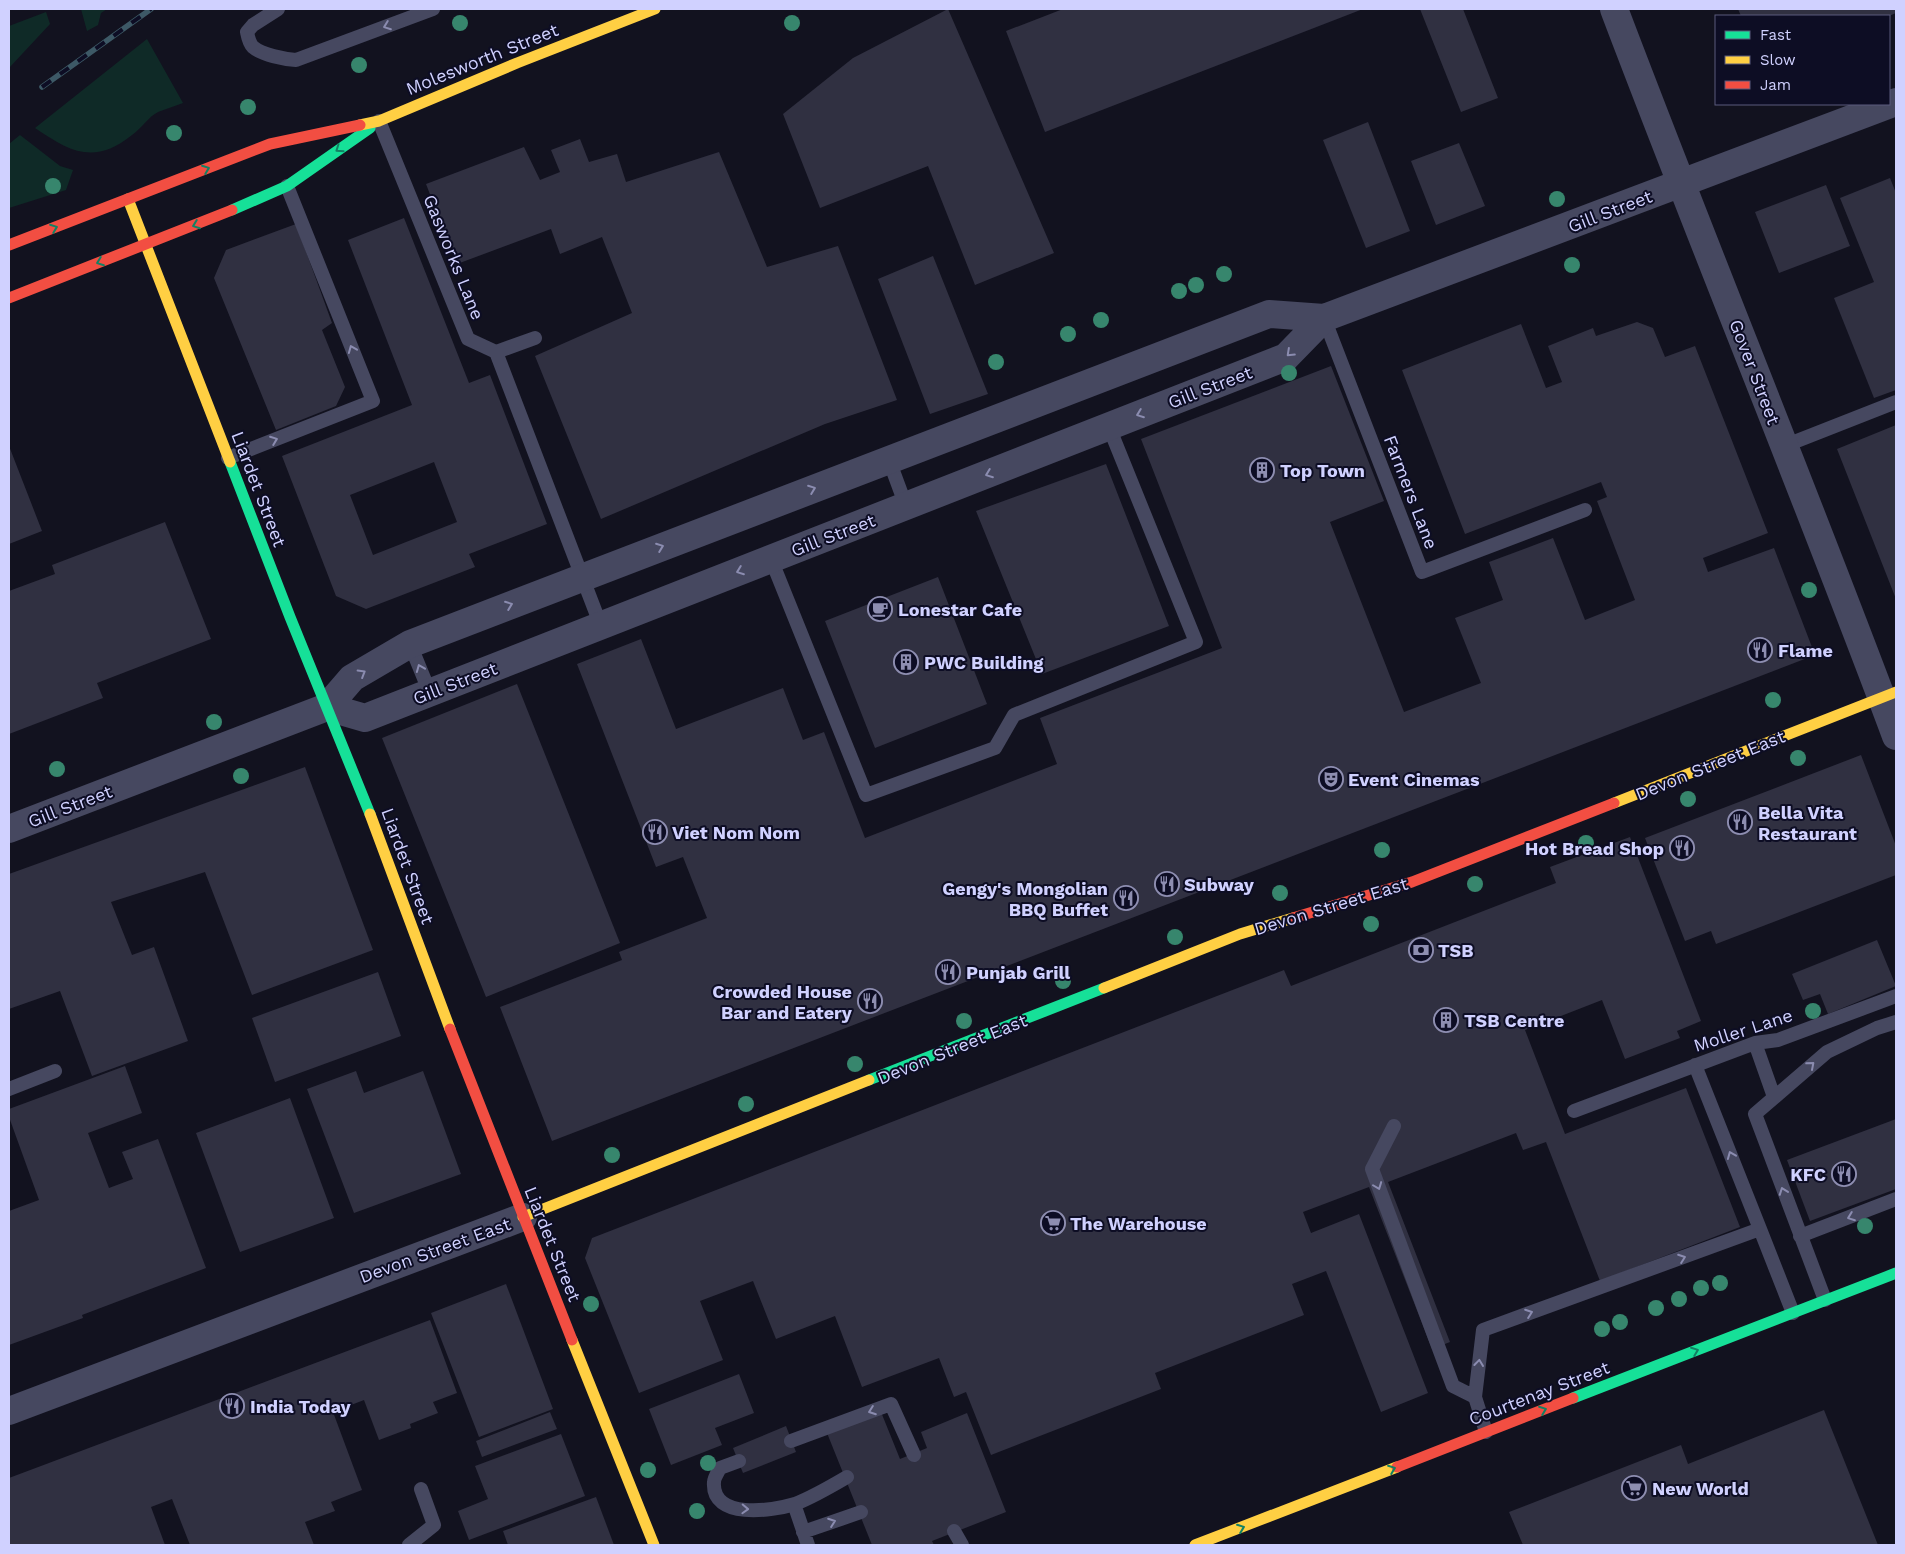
<svg xmlns="http://www.w3.org/2000/svg" width="1905" height="1554" font-family="'Work Sans',sans-serif">
<style>
.green{fill:#0f2a27}
.building{fill:#303041;fill-rule:evenodd}
.lines{fill:none;stroke-linecap:round;stroke-linejoin:round}
.lane{stroke:#464860;stroke-width:14}
.street{stroke:#464860;stroke-width:28}
.fast{stroke:#16e098;stroke-width:11}
.slow{stroke:#ffcf43;stroke-width:11}
.jam{stroke:#f24e42;stroke-width:11}
.rail-casing{stroke:#3d5966;stroke-width:5.5}
.rail{stroke:#0d0d24;stroke-width:4;stroke-dasharray:11;stroke-linecap:butt}
.tree{fill:#37866d}
.oneway{stroke:#8b8cb0}
.oneway2{stroke:#128164}
.labels{text-anchor:middle;dominant-baseline:central;stroke-width:4;stroke-linejoin:round;paint-order:stroke}
.street-label{font-size:18px;fill:#d0d1ff;stroke:#0d0d24}
.poi-label{font-size:18px;font-weight:bold;fill:#d0d1ff;stroke:#0d0d24;text-anchor:start}
</style>
<rect width="100%" height="100%" fill="#12121f"/>
<!-- green -->
<path class="green" d="M81 9H107L101 13 98 25 87 31Z
M46 12 50 24 9 68V26Z
M147 39 183 103C175 106 166 109 158 112 148 117 141 129 132 135 94 166 69 151 35 128Z
M20 135 60 166 73 170 66 190 9 208V144Z"/>
<!-- building -->
<path class="building" d="M948 9 1054 253 975 285 928 166 820 208 783 114 853 58Z
M1063 9H1363L1045 132 1006 31Z
M1420 9H1463L1498 98 1461 112Z
M1738 9H1896V13L1889 16H1741Z
M1368 122 1410 231 1366 248 1323 140Z
M580 139 589 162 617 154 626 182 719 152 767 267 838 246 897 400 825 424 601 519 535 356 632 313 602 237 560 254 551 229 457 264 426 184 524 147 540 180 560 172 551 150Z
M1459 143 1485 206 1436 225 1411 161Z
M1890 178 1896 193V390L1874 398 1834 298 1874 282 1840 198Z
M1826 185 1850 246 1779 273 1755 212Z
M404 218 469 383 490 375 547 524 469 554 475 567 366 609 336 596 282 456 412 405 348 240ZM434 462 457 522 373 555 350 495Z
M296 224 332 323 322 330 345 387 336 406 276 430 214 278 226 250Z
M933 256 988 394 930 414 878 279Z
M1637 322 1653 328 1665 357 1695 346 1768 533 1703 558 1708 572 1774 548 1815 655 552 1141 500 1007 622 960 619 952 707 918 683 857 656 867 577 664 641 639 676 729 783 688 803 740 824 732 865 838 1057 764 1040 718 1222 648 1141 439 1331 366 1384 501 1330 522 1404 712 1481 683 1455 618 1503 600 1489 562 1553 538 1585 620 1635 600 1597 501 1607 497 1601 482 1465 534 1402 370 1521 324 1546 388 1562 382 1548 346 1593 328 1596 336Z
M1896 425V599L1837 449Z
M9 446 42 531 9 544Z
M1106 464 1169 626 1042 674 976 511Z
M165 522 211 639 97 683 103 698 9 734V591L55 574 52 565Z
M938 577 987 704 875 748 825 621Z
M517 684 620 943 486 997 382 738Z
M1861 755 1896 846V875L1716 944 1711 931 1685 941 1645 838Z
M305 767 373 950 252 995 205 872 111 902 132 955 154 947 188 1041 92 1076 60 991 9 1009V874Z
M1630 837 1701 1021 1677 1031 1680 1038 1625 1059 1602 1000 1525 1030 1565 1134 1686 1088 1740 1227 1600 1281 1546 1142 1523 1150 1516 1133 1388 1182 1450 1342 1432 1349 1369 1187 1303 1212 1311 1233 1359 1214 1428 1393 1381 1412 1326 1271 1292 1284 1304 1315 1155 1373 1161 1389 991 1455 966 1392 954 1397 939 1358 862 1387 835 1316 776 1339 753 1281 700 1301 723 1360 639 1393 585 1258 592 1238 1284 970 1291 986 1455 922 1556 883 1550 867Z
M1877 940 1896 986 1828 1014 1820 994 1803 1000 1792 974Z
M378 972 401 1036 275 1082 252 1018Z
M125 1066 142 1113 88 1133 109 1188 133 1179 122 1152 158 1139 206 1268 82 1315 83 1318 9 1345V1211L39 1200 9 1117V1109Z
M356 1071 364 1093 423 1071 461 1174 354 1213 307 1089Z
M290 1098 334 1218 240 1252 196 1133Z
M1896 1119V1189L1810 1221 1787 1160Z
M506 1284 553 1409 479 1437 431 1313Z
M430 1320 457 1393 433 1402 438 1413 410 1424 411 1428 379 1440 364 1400 333 1412 362 1490 331 1502 335 1511 305 1522 314 1545H190L172 1499 151 1507 165 1545H9V1478Z
M739 1374 754 1413 715 1428 722 1445 671 1465 649 1409Z
M1824 1410 1878 1545H1523L1509 1512 1681 1445 1688 1464Z
M550 1412 557 1429 482 1457 476 1441Z
M881 1412 900 1459 927 1448 921 1432 967 1413 1006 1512 932 1541 934 1545H872L827 1433Z
M786 1426 796 1452 743 1473 733 1448Z
M561 1434 585 1496 469 1540 458 1511 488 1499 475 1466Z
M596 1497 614 1545H508L503 1531Z"/>
<g class="lines">
<!-- lane -->
<path class="lane" d="M278 9 253 25 247 32C248 37 249 43 253 47 262 55 284 59 296 60L433 9
M379 121 468 339 496 352 535 338
M1324 318 1422 572 1585 510
M496 352 601 626
M1784 446 1896 402
M228 458 373 401 287 186
M889 460 906 506
M771 559 866 795 995 748 1014 715 1196 642 1109 427
M410 644 430 693
M1755 1043 1774 1097
M9 1089 55 1071
M1574 1111 1755 1043 1778 1040 1896 996
M1394 1126 1372 1169 1453 1386 1475 1397 1486 1432
M1760 1229 1793 1313
M1800 1236 1896 1199
M1825 1300 1755 1114 1827 1052 1877 1028 1896 1022
M1475 1397 1483 1330 1760 1229 1695 1065
M791 1441 891 1404 914 1455
M739 1461 720 1468C718 1472 714 1478 714 1482 711 1520 772 1511 795 1504 813 1497 830 1487 847 1477
M794 1504 808 1545
M954 1531 962 1545
M803 1532 861 1512
M409 1545 434 1525 421 1489"/>
<!-- street -->
<path class="street" d="M1614 9C1706 252 1805 492 1896 736
M327 707 365 718 1286 357 1324 318
M9 829 327 707 352 678 410 644 1269 314 1324 318 1896 102
M9 1411 523 1217"/>
<!-- fast -->
<path class="fast" d="M232 210 287 186 370 128
M230 462 290 617 370 814
M869 1080 1104 988
M1573 1398 1896 1273"/>
<!-- slow -->
<path class="slow" d="M360 125 379 121 517 63 655 9
M128 199 230 462
M1614 803 1896 692
M370 814 450 1029
M1104 988 1240 934 1293 918
M523 1217 869 1080
M572 1340 654 1545
M1195 1545 1397 1467"/>
<!-- jam -->
<path class="jam" d="M9 245 270 144 360 125
M9 298 232 210
M1293 918 1412 882 1614 803
M450 1029 572 1340
M1397 1467 1573 1398"/>
<defs>
<path id="rail" d="M42 87 151 9"/>
</defs>
<!-- rail casing -->
<use href="#rail" class="rail-casing"/>
<!-- rail -->
<use href="#rail" class="rail"/>
</g>
<!-- trees -->
<g class="tree">
<circle cx="460" cy="23" r="8"/>
<circle cx="792" cy="23" r="8"/>
<circle cx="359" cy="65" r="8"/>
<circle cx="248" cy="107" r="8"/>
<circle cx="174" cy="133" r="8"/>
<circle cx="53" cy="186" r="8"/>
<circle cx="1557" cy="199" r="8"/>
<circle cx="1572" cy="265" r="8"/>
<circle cx="1224" cy="274" r="8"/>
<circle cx="1196" cy="285" r="8"/>
<circle cx="1179" cy="291" r="8"/>
<circle cx="1101" cy="320" r="8"/>
<circle cx="1068" cy="334" r="8"/>
<circle cx="996" cy="362" r="8"/>
<circle cx="1289" cy="373" r="8"/>
<circle cx="1809" cy="590" r="8"/>
<circle cx="1773" cy="700" r="8"/>
<circle cx="214" cy="722" r="8"/>
<circle cx="1798" cy="758" r="8"/>
<circle cx="57" cy="769" r="8"/>
<circle cx="241" cy="776" r="8"/>
<circle cx="1688" cy="799" r="8"/>
<circle cx="1586" cy="843" r="8"/>
<circle cx="1382" cy="850" r="8"/>
<circle cx="1475" cy="884" r="8"/>
<circle cx="1280" cy="893" r="8"/>
<circle cx="1371" cy="924" r="8"/>
<circle cx="1175" cy="937" r="8"/>
<circle cx="1063" cy="981" r="8"/>
<circle cx="1813" cy="1011" r="8"/>
<circle cx="964" cy="1021" r="8"/>
<circle cx="855" cy="1064" r="8"/>
<circle cx="746" cy="1104" r="8"/>
<circle cx="612" cy="1155" r="8"/>
<circle cx="1865" cy="1226" r="8"/>
<circle cx="1720" cy="1283" r="8"/>
<circle cx="1701" cy="1288" r="8"/>
<circle cx="1679" cy="1299" r="8"/>
<circle cx="591" cy="1304" r="8"/>
<circle cx="1656" cy="1308" r="8"/>
<circle cx="1620" cy="1322" r="8"/>
<circle cx="1602" cy="1329" r="8"/>
<circle cx="708" cy="1463" r="8"/>
<circle cx="648" cy="1470" r="8"/>
<circle cx="697" cy="1511" r="8"/>
</g>
<!-- one-way arrows -->
<defs><path id="oneway-chevron" d="M-2-3.5L2.5 0L-2 3.5" fill="none" stroke-width="1.6" stroke-linecap="round" stroke-linejoin="round" transform="scale(1.25)"/></defs>
<g class="oneway">
<use href="#oneway-chevron" transform="translate(387 26) rotate(159)"/>
<use href="#oneway-chevron" transform="translate(352 349) rotate(-112)"/>
<use href="#oneway-chevron" transform="translate(1290 353) rotate(137)"/>
<use href="#oneway-chevron" transform="translate(1140 414) rotate(159)"/>
<use href="#oneway-chevron" transform="translate(274 440) rotate(-21)"/>
<use href="#oneway-chevron" transform="translate(989 474) rotate(159)"/>
<use href="#oneway-chevron" transform="translate(812 489) rotate(-21)"/>
<use href="#oneway-chevron" transform="translate(660 547) rotate(-21)"/>
<use href="#oneway-chevron" transform="translate(740 571) rotate(159)"/>
<use href="#oneway-chevron" transform="translate(509 605) rotate(-21)"/>
<use href="#oneway-chevron" transform="translate(420 668) rotate(-112)"/>
<use href="#oneway-chevron" transform="translate(362 673) rotate(-31)"/>
<use href="#oneway-chevron" transform="translate(1811 1065) rotate(-41)"/>
<use href="#oneway-chevron" transform="translate(1731 1155) rotate(-112)"/>
<use href="#oneway-chevron" transform="translate(1378 1186) rotate(69)"/>
<use href="#oneway-chevron" transform="translate(1783 1191) rotate(-110)"/>
<use href="#oneway-chevron" transform="translate(1851 1217) rotate(159)"/>
<use href="#oneway-chevron" transform="translate(1682 1258) rotate(-20)"/>
<use href="#oneway-chevron" transform="translate(1529 1313) rotate(-20)"/>
<use href="#oneway-chevron" transform="translate(1479 1363) rotate(-83)"/>
<use href="#oneway-chevron" transform="translate(872 1411) rotate(160)"/>
<use href="#oneway-chevron" transform="translate(745 1509) rotate(2)"/>
<use href="#oneway-chevron" transform="translate(832 1522) rotate(-20)"/>
</g>
<g class="oneway2">
<use href="#oneway-chevron" transform="translate(339 149) rotate(145)"/>
<use href="#oneway-chevron" transform="translate(206 169) rotate(-21)"/>
<use href="#oneway-chevron" transform="translate(196 225) rotate(159)"/>
<use href="#oneway-chevron" transform="translate(54 228) rotate(-21)"/>
<use href="#oneway-chevron" transform="translate(100 262) rotate(159)"/>
<use href="#oneway-chevron" transform="translate(1695 1351) rotate(-21)"/>
<use href="#oneway-chevron" transform="translate(1543 1410) rotate(-21)"/>
<use href="#oneway-chevron" transform="translate(1392 1469) rotate(-21)"/>
<use href="#oneway-chevron" transform="translate(1241 1528) rotate(-21)"/>
</g>
<!-- icons -->
<defs>
<symbol id="building-ring" viewBox="-11 -11 22 22"><circle r="9.5" fill="#0d0d24" stroke="#8e8eb1" stroke-width="1.5"/><path d="M-4-6H4V6H1V3H-1V6H-4ZM-2.5-4.3h1.7v1.8h-1.7ZM.8-4.3h1.7v1.8H.8ZM-2.5-1h1.7V.8h-1.7ZM.8-1h1.7V.8H.8Z" fill="#8e8eb1"/></symbol>
<symbol id="cafe-ring" viewBox="-11 -11 22 22"><circle r="9.5" fill="#0d0d24" stroke="#8e8eb1" stroke-width="1.5"/><path d="M-5.5-4.5H6V0H3Q3 3.5 0 3.5H-2.5Q-5.5 3.5-5.5 0ZM3-3.2v2h1.7v-2ZM-6 4.5H4V6H-6Z" fill="#8e8eb1"/></symbol>
<symbol id="restaurant-ring" viewBox="-11 -11 22 22"><circle r="9.5" fill="#0d0d24" stroke="#8e8eb1" stroke-width="1.5"/><path d="M-5-6h1v4h1v-4h1v4h1v-4h1v5L-1.5 .5V6h-2V.5L-5-1ZM5-6V6H3V1.5H1.5Q1.5-4 5-6Z" fill="#8e8eb1"/></symbol>
<symbol id="theatre-ring" viewBox="-11 -11 22 22"><circle r="9.5" fill="#0d0d24" stroke="#8e8eb1" stroke-width="1.5"/><path d="M-5-5.5Q0-4 5-5.5V0Q5 5 0 6Q-5 5-5 0ZM-3.3-2.5H-1v1.5H-3.3ZM1-2.5H3.3v1.5H1ZM-2.8 1Q0 5.5 2.8 1Z" fill="#8e8eb1"/></symbol>
<symbol id="bank-ring" viewBox="-11 -11 22 22"><circle r="9.5" fill="#0d0d24" stroke="#8e8eb1" stroke-width="1.5"/><path d="M-6-4H6V4H-6ZM0-2.3a2.3 2.3 0 1 0 0 4.6a2.3 2.3 0 1 0 0-4.6Z" fill="#8e8eb1"/></symbol>
<symbol id="supermarket-ring" viewBox="-11 -11 22 22"><circle r="9.5" fill="#0d0d24" stroke="#8e8eb1" stroke-width="1.5"/><path d="M-6-5.5h2.5l.6 2H6L4.5 2H-2.5L-4.4-4H-6ZM-1.5 3.2a1.3 1.3 0 1 0 .1 0ZM3 3.2a1.3 1.3 0 1 0 .1 0Z" fill="#8e8eb1"/></symbol>
</defs>
<g fill-rule="evenodd">
<use href="#building-ring" x="1248" y="456" width="28" height="28"/>
<use href="#cafe-ring" x="866" y="595" width="28" height="28"/>
<use href="#restaurant-ring" x="1746" y="636" width="28" height="28"/>
<use href="#building-ring" x="892" y="648" width="28" height="28"/>
<use href="#theatre-ring" x="1317" y="765" width="28" height="28"/>
<use href="#restaurant-ring" x="1726" y="808" width="28" height="28"/>
<use href="#restaurant-ring" x="641" y="818" width="28" height="28"/>
<use href="#restaurant-ring" x="1668" y="834" width="28" height="28"/>
<use href="#restaurant-ring" x="1153" y="870" width="28" height="28"/>
<use href="#restaurant-ring" x="1112" y="884" width="28" height="28"/>
<use href="#bank-ring" x="1407" y="936" width="28" height="28"/>
<use href="#restaurant-ring" x="934" y="958" width="28" height="28"/>
<use href="#restaurant-ring" x="856" y="987" width="28" height="28"/>
<use href="#building-ring" x="1432" y="1006" width="28" height="28"/>
<use href="#restaurant-ring" x="1830" y="1160" width="28" height="28"/>
<use href="#supermarket-ring" x="1039" y="1209" width="28" height="28"/>
<use href="#restaurant-ring" x="218" y="1392" width="28" height="28"/>
<use href="#supermarket-ring" x="1620" y="1474" width="28" height="28"/>
</g>
<g class="labels">
<!-- street labels -->
<g class="street-label">
<text transform="translate(482 59) rotate(-22)">Molesworth Street</text>
<text transform="translate(1610 211) rotate(-21)">Gill Street</text>
<text transform="translate(454 257) rotate(68)">Gasworks Lane</text>
<text transform="translate(1755 372) rotate(69)">Gover Street</text>
<text transform="translate(1210 387) rotate(-21)">Gill Street</text>
<text transform="translate(259 489) rotate(69)">Liardet Street</text>
<text transform="translate(1411 492) rotate(69)">Farmers Lane</text>
<text transform="translate(833 535) rotate(-21)">Gill Street</text>
<text transform="translate(455 683) rotate(-21)">Gill Street</text>
<text transform="translate(1710 765) rotate(-22)">Devon Street East</text>
<text transform="translate(70 806) rotate(-21)">Gill Street</text>
<text transform="translate(408 866) rotate(70)">Liardet Street</text>
<text transform="translate(1331 906) rotate(-17)">Devon Street East</text>
<text transform="translate(1743 1030) rotate(-18)">Moller Lane</text>
<text transform="translate(952 1049) rotate(-22)">Devon Street East</text>
<text transform="translate(553 1244) rotate(68)">Liardet Street</text>
<text transform="translate(435 1250) rotate(-20)">Devon Street East</text>
<text transform="translate(1539 1393) rotate(-21)">Courtenay Street</text>
</g>
<!-- poi labels -->
<g class="poi-label">
<text x="1280" y="470">Top Town</text>
<text x="898" y="609">Lonestar Cafe</text>
<text x="1778" y="650">Flame</text>
<text x="924" y="662">PWC Building</text>
<text x="1348" y="779">Event Cinemas</text>
<text x="1758" y="812">Bella Vita<tspan x="1758" dy="21">Restaurant</tspan></text>
<text x="672" y="832">Viet Nom Nom</text>
<text x="1664" y="848" text-anchor="end">Hot Bread Shop</text>
<text x="1184" y="884">Subway</text>
<text x="1108" y="888" text-anchor="end">Gengy's Mongolian<tspan x="1108" dy="21">BBQ Buffet</tspan></text>
<text x="1438" y="950">TSB</text>
<text x="966" y="972">Punjab Grill</text>
<text x="852" y="991" text-anchor="end">Crowded House<tspan x="852" dy="21">Bar and Eatery</tspan></text>
<text x="1464" y="1020">TSB Centre</text>
<text x="1826" y="1174" text-anchor="end">KFC</text>
<text x="1070" y="1223">The Warehouse</text>
<text x="250" y="1406">India Today</text>
<text x="1652" y="1488">New World</text>
</g>
</g>
<!-- border -->
<rect width="1905" height="1554" fill="none" stroke="#d0d1ff" stroke-width="20"/>
<!-- legend -->
<rect x="1715" y="15" width="175" height="90" fill="#0d0d24" stroke="#5b5b7c"/>
<rect x="1725" y="31" width="25" height="8" fill="#16e098" stroke="#5b5b7c"/>
<text x="1760" y="40" font-size="15" fill="#d0d1ff">Fast</text>
<rect x="1725" y="56" width="25" height="8" fill="#ffcf43" stroke="#5b5b7c"/>
<text x="1760" y="65" font-size="15" fill="#d0d1ff">Slow</text>
<rect x="1725" y="81" width="25" height="8" fill="#f24e42" stroke="#5b5b7c"/>
<text x="1760" y="90" font-size="15" fill="#d0d1ff">Jam</text>
</svg>
